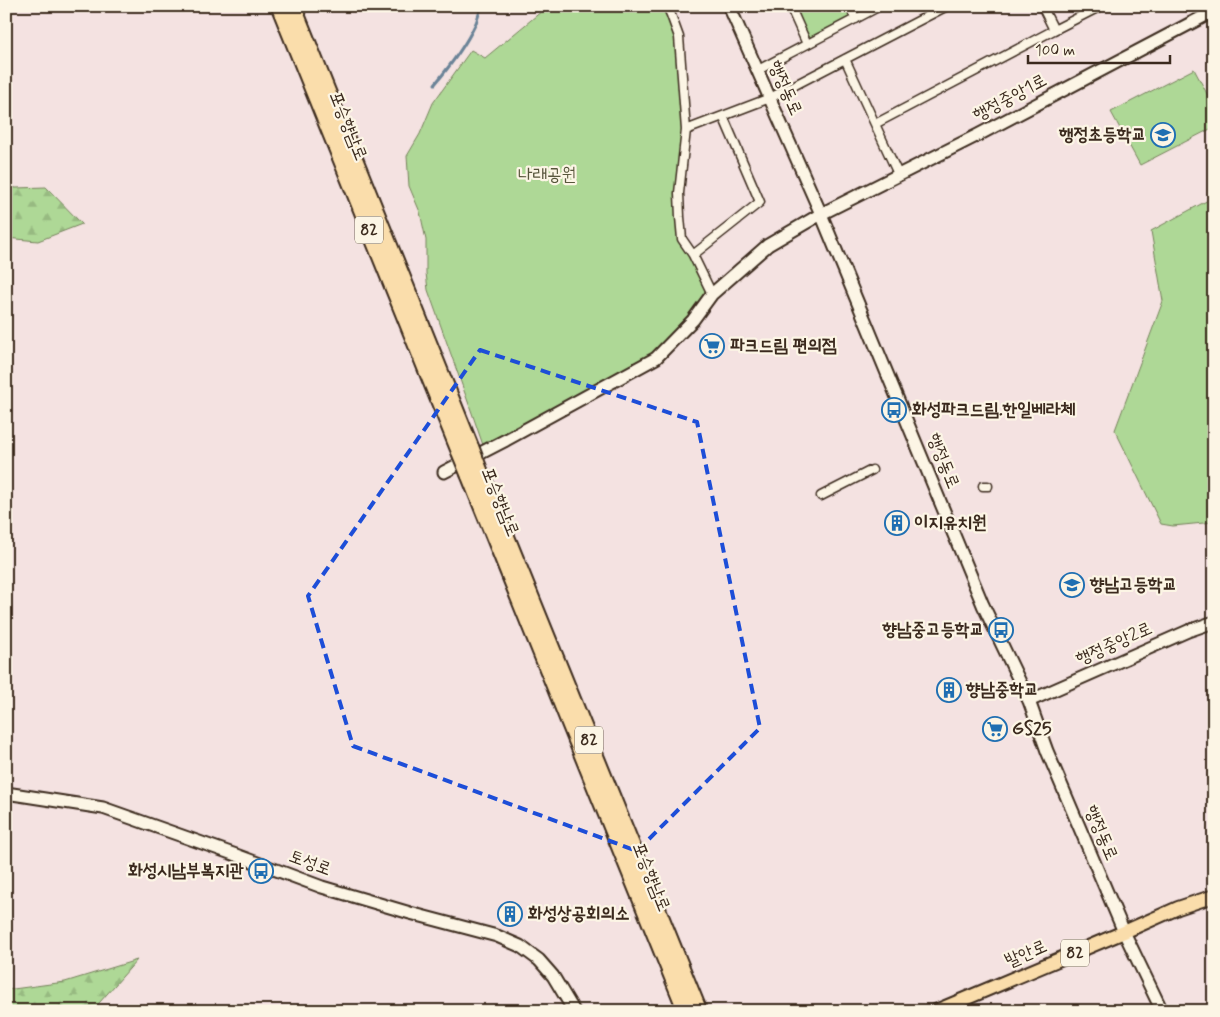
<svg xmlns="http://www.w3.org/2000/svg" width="1220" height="1017" font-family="Mynerve,'Poor Story',sans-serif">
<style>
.forest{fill:url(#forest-firs);stroke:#74815a}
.park{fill:#aed896;stroke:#74815a}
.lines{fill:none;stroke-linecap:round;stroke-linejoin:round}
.stream{stroke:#6a8397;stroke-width:3}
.street-casing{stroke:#3b2a1e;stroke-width:11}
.secondary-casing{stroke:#3b2a1e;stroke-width:15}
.primary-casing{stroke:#3b2a1e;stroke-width:16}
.highway-casing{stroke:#3b2a1e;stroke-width:19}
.street{stroke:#fcf5e5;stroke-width:8}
.secondary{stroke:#fcf5e5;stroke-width:11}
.primary{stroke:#faddab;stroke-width:12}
.highway{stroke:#faddab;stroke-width:15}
.highway-bridge-casing{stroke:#3b2a1e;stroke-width:19;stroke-linecap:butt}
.highway-bridge{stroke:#faddab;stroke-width:15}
.marked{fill:none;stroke:#1d4ed8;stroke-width:4;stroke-dasharray:10 6;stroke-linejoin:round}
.labels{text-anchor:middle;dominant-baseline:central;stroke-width:4.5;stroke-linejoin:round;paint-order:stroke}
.shield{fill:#fcf5e5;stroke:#75675a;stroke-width:1}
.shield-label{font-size:16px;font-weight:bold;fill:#3b2a1e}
.street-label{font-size:18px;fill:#3b2a1e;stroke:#fcf5e5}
.poi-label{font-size:18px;font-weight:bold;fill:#3b2a1e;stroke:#fcf5e5;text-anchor:start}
.park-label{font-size:18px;fill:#58563c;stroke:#fcf5e5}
</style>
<defs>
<pattern id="forest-firs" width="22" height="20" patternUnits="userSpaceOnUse" patternTransform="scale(1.25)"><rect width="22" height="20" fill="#aed896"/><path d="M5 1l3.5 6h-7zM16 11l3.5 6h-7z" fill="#97ba81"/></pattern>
</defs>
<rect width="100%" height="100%" fill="#f4e2e1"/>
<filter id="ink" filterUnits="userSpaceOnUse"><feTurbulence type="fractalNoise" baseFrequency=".02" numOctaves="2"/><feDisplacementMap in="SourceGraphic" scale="10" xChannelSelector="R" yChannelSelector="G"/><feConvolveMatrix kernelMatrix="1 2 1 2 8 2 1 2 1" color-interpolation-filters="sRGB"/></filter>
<g filter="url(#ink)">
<!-- forest -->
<path class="forest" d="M6 186 16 188 46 187 82 224 38 241 6 238Z
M137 960 92 1011H6V990L65 982Z"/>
<!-- park -->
<path class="park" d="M548 6H667L679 37 686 130 683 155 682 238 712 294 673 342 485 451 472 413 428 290 426 273V240L420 212 409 186 407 156 420 134 433 103 471 50 485 58Z
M790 6H849L856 19 807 44Z
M1194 69 1214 107V127L1140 165 1111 112Z
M1214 197V522L1173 526 1161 524 1115 430 1163 301 1151 231Z"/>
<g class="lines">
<!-- stream -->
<path class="stream" d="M435 84C450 66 465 46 475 25 478 19 479 12 482 6"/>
<defs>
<path id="street" d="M667 6 671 15 679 37 686 130 679 193 680 217 682 239 693 255 712 294
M790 6 807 44
M849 6 856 19
M1042 6 1054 30 1101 6
M845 59 898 174
M758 70 880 6
M875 124 1054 30
M686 130 770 98 947 6
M693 255 760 202 723 116
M983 486H988
M821 496 872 470"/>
<path id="secondary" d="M729 6 821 214 983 605 1029 701 1047 751 1124 932 1162 1011
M444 472 506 440 656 358 693 320 712 294 768 245 821 214 978 135 1214 11
M1029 701 1188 631 1214 622
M6 793 103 808 236 855 322 887 410 913 497 936 520 946 539 960 553 976 574 1011"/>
<path id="primary" d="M936 1011 1124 932 1178 908 1214 896"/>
<path id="highway" d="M279 6 460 453
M293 6 471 448
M479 469 699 1011
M469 475 686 1011"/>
</defs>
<!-- street casing -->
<use href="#street" class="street-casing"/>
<!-- secondary casing -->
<use href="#secondary" class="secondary-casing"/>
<!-- primary casing -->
<use href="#primary" class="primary-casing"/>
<!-- highway casing -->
<use href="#highway" class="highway-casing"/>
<!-- street -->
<use href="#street" class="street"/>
<!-- secondary -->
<use href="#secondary" class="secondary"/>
<!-- primary -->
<use href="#primary" class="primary"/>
<!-- highway -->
<use href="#highway" class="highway"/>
<defs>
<path id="highway-bridge" d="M471 448 479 469
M460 453 469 475"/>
</defs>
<!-- highway-bridge casing -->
<use href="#highway-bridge" class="highway-bridge-casing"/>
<!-- highway-bridge -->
<use href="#highway-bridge" class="highway-bridge"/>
</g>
</g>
<!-- marked area -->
<path class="marked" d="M480 350 697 422 760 728 637 851 353 746 308 596Z"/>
<!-- icons -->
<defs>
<symbol id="school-ring" viewBox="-11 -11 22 22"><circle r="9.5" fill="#fcf5e5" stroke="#1f6fb2" stroke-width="1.5"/><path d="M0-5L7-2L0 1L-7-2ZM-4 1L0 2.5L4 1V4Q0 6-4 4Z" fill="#1f6fb2"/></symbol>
<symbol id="supermarket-ring" viewBox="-11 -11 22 22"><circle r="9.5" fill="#fcf5e5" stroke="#1f6fb2" stroke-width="1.5"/><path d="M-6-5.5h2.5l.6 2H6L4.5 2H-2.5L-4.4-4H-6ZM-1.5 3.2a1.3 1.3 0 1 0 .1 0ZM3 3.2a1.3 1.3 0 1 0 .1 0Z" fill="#1f6fb2"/></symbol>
<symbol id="bus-ring" viewBox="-11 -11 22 22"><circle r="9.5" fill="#fcf5e5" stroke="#1f6fb2" stroke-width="1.5"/><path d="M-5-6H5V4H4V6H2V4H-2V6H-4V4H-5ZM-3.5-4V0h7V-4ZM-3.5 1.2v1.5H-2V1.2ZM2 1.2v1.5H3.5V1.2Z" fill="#1f6fb2"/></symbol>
<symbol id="building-ring" viewBox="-11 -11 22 22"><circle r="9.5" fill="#fcf5e5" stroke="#1f6fb2" stroke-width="1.5"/><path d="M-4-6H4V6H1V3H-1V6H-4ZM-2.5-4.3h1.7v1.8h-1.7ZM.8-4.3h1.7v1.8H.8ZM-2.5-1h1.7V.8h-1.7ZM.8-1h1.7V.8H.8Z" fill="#1f6fb2"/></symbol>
</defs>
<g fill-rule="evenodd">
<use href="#school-ring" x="1149" y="121" width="28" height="28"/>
<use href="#supermarket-ring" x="698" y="332" width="28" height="28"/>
<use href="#bus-ring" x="880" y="396" width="28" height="28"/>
<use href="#building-ring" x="883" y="509" width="28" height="28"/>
<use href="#school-ring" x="1058" y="571" width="28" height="28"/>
<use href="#bus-ring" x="987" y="616" width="28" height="28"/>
<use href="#building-ring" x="935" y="676" width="28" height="28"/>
<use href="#supermarket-ring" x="981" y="715" width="28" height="28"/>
<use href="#bus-ring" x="247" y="857" width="28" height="28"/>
<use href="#building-ring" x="496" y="900" width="28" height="28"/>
</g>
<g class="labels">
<!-- shield labels -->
<g class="shield">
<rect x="355" y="216.5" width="28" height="27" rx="4"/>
<rect x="575" y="726.5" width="28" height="27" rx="4"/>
<rect x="1061" y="939.5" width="28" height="27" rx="4"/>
</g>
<g class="shield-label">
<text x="369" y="230">82</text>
<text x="589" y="740">82</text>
<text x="1075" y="953">82</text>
</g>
<!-- street labels -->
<g class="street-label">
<text transform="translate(785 88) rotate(66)">행정동로</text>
<text transform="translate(1010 98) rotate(-28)">행정중앙1로</text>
<text transform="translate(348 126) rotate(68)">포승향남로</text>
<text transform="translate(943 461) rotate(68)">행정동로</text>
<text transform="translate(500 502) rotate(68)">포승향남로</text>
<text transform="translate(1114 644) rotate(-24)">행정중앙2로</text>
<text transform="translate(1101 833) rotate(67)">행정동로</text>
<text transform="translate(310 863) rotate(20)">토성로</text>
<text transform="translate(651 877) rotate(68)">포승향남로</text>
<text transform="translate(1026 954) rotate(-23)">발안로</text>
</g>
<!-- poi labels -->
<g class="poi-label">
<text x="1146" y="135" text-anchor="end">행정초등학교</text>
<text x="730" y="346">파크드림 편의점</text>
<text x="912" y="410">화성파크드림.한일베라체</text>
<text x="914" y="523">이지유치원</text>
<text x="1090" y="585">향남고등학교</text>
<text x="984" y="630" text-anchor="end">향남중고등학교</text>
<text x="966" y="690">향남중학교</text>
<text x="1012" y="729">GS25</text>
<text x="244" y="871" text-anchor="end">화성시남부복지관</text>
<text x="528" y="914">화성상공회의소</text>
</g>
<!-- park labels -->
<g class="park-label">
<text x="547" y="175">나래공원</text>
</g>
</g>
<!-- margin -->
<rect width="1220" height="1017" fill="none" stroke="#fcf5e5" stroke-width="25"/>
<rect x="12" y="12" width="1195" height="992" fill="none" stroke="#3b2a1e" stroke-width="2" filter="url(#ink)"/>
<!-- scale -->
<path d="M1028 55v8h142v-8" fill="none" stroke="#3b2a1e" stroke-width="2.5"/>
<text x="1035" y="55" font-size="15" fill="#3b2a1e" stroke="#fcf5e5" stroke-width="4" paint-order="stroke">100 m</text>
</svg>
